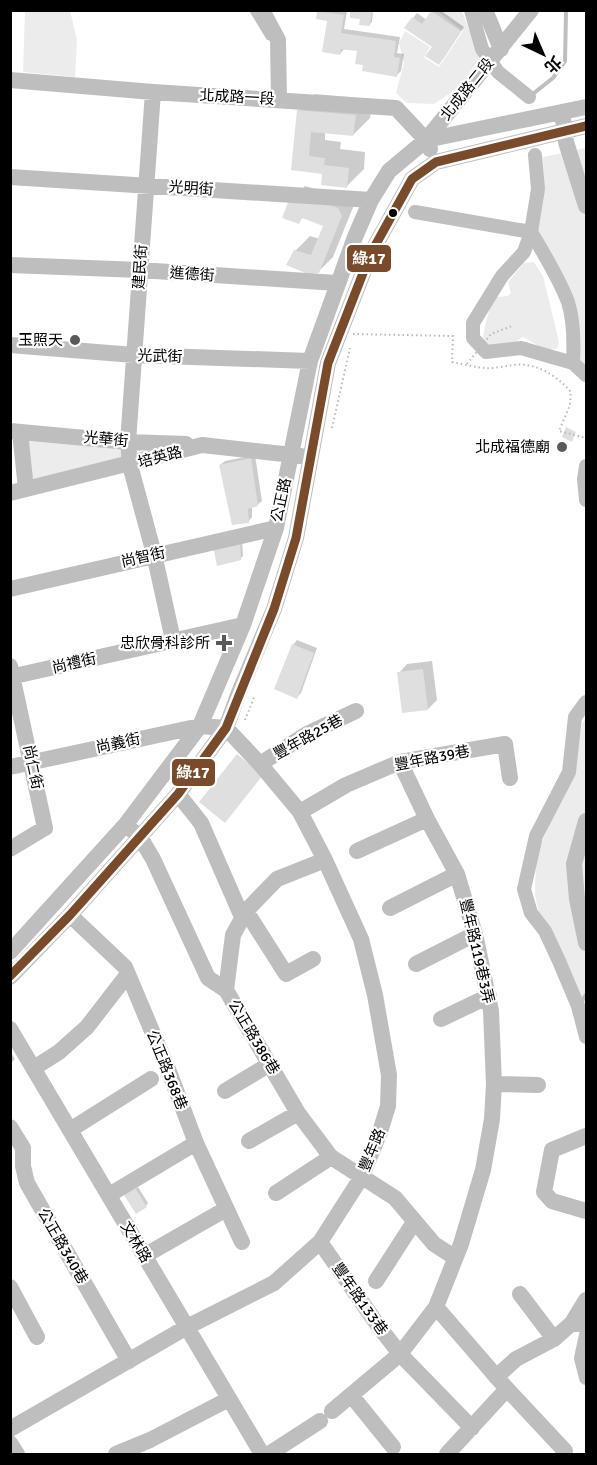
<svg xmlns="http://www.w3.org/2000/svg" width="597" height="1465" font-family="Signika,'Noto Sans TC',sans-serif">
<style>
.green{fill:#ececec}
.shadow{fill:#0003}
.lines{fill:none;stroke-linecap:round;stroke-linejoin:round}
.stream{stroke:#bfbfbf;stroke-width:4}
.canal{stroke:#bfbfbf;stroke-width:14}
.building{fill:#dfdfdf}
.path{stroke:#b9b9b9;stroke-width:2;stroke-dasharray:1.5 3;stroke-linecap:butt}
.minor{stroke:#bebebe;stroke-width:16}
.bus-1-casing{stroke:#fff;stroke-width:14}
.bus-1{stroke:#7a4b2a;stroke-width:9}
.bus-dot{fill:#000;stroke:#fff;stroke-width:2}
.poi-dot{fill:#595959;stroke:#fff;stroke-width:2}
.labels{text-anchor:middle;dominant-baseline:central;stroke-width:4.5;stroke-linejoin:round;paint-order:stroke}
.street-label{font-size:15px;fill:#000;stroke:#fff}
.poi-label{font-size:15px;fill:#000;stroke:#fff;text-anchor:end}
.line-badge{stroke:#fff;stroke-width:2}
.badge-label{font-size:16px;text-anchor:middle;font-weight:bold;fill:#fff}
</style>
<rect width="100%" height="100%" fill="#fff"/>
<!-- green -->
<path class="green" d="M25 11H70L77 40 75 77 23 72Z
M437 11H462L480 58 458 88 434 104 407 103 396 93 404 63 399 43 405 31 430 47 424 57 439 67 463 31Z
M586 148V367L578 357 561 284 537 243 540 192 544 180 543 157Z
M534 262 543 276 559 342 557 349C542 351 535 343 523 337 512 345 502 347 488 347L483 337 485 326 491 304 497 297 508 296 511 293 508 282 524 263Z
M20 432 128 442 130 465 26 489Z
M586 717V1025L579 1000 544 937 535 895 536 856 574 768 582 724Z"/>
<!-- shadow -->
<path class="shadow" d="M319 10 347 11 344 29 400 37 397 53 404 54 401 71 397 75 365 64 359 50 344 49 340 54 329 20Z
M352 10H373L372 22 370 24Z
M433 10H440L464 27 443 59 413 18 417 13 427 20Z
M315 94 372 99 370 118 353 135 325 132V140L341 142 340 149 365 152 364 169 347 186 324 172 292 169 299 110Z
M305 186 319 190H343L353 194 356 200 333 257 318 272 295 251 310 236 320 239 325 226 304 217 298 222 290 201Z
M255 455 262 501 257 505 252 506V517L248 522 220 465 225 461Z
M242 538 243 556 240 559 218 544Z
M297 640 317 648 301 693 297 697 293 645Z
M432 661 437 700 428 709 399 673 407 664Z
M10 1051 15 1059 10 1064Z
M138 1187 148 1203 146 1206 126 1195Z"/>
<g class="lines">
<!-- stream -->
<path class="stream" d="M251 10 268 38
M529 97 553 78 565 61 566 12
M578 1006 586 995"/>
<!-- canal -->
<path class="canal" d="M471 10 482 49 498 72 529 97
M535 155 538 189 531 232 524 252 502 276 473 323V338L486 352 521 348 573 363 586 375
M415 212 531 232C544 254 559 278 568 302 574 321 574 344 573 363
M586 466 584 479 586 500
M586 702 575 717 569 772 536 836 524 889 531 913 545 931 559 961 578 1006 586 1037
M586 1335 581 1358 586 1378"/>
</g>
<!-- building -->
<path class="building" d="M350 10H372L370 26 359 25 360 19 350 18Z
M317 11 344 15 341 33 396 41 394 57 400 58 397 77 362 71 363 65 355 64 357 51 341 49 340 55 322 52 327 21 316 19Z
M431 11 461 31 439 65 425 56 432 47 404 28 412 17 422 24Z
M297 110 356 115 353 136 311 132 309 156 325 158 324 165 349 168 347 188 321 185 322 174 291 170Z
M289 200 327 204 338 208 342 216 319 273 308 274 286 265 294 250 311 255 323 226 302 218 299 224 282 218Z
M566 427 576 432 572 442 562 437Z
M251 458 258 506 248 509 249 523 232 525 219 465Z
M240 539 241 560 217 566 213 546Z
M292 644 314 653 297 699 274 689Z
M423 669 428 710 402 713 397 672Z
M237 754 263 775 225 823 199 802Z
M135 1188 147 1207 136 1214 124 1195Z"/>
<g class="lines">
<!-- path -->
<path class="path" d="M353 334 453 336 452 362C463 364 474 367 485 368 493 369 504 366 513 365 536 362 556 375 571 392L570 405 559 431 586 438
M467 364 491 334 512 326
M332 428 350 348
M245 720 255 695"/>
<!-- minor -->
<path class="minor" d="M262 10 278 40 279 100
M485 10 501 49
M10 80 153 92 396 108 426 140 430 149
M153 92 128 442 130 465 154 554 173 640
M563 119 566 142 586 206
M426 140 531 10
M10 177 371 200
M10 265 140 270 337 283
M10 345 134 355 310 361
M10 431 128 442 186 444
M20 432 26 489
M10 493 202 445 301 456
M10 589 276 528
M10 666 45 828 10 849
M10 677 243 625
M260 764 307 734 356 711
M10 767 200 726 226 728 260 764 300 812 325 860 361 939 375 995 389 1075 388 1106 380 1132 361 1178 320 1242 274 1283 187 1327 10 1429
M178 794 201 823 242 917
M300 812 346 785 400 762 505 744 510 778
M586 821 574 864 577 899 586 943
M133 831 140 837 153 859 208 978 226 990 298 1113 331 1157 395 1198 434 1244 454 1257
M357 851 427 819
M390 908 457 874
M246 911 286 974 313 959
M70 915 125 967 168 1069 196 1143 242 1242
M10 952 126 824 200 726 243 625 276 528 310 361 355 237 371 200 389 171 426 140 586 107
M416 964 475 934
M10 977 70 915 178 794 226 728 238 695 274 609 296 538 328 363 370 255 412 179 436 162 586 126
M226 990 233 935 246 911 277 879 325 860
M441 1019 489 996
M10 1029 262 1454
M34 1068 59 1052 87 1027 128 974
M494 1084 538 1085
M225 1091 270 1064
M10 1127 23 1148V1166L27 1183 129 1361
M70 1130 151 1079
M586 1136 552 1150 544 1192 552 1201 586 1211
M249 1141 298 1113
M276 1193 331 1157
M109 1195 196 1143
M320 1242 377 1324 400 1354 472 1428
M144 1256 226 1209
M376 1281 414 1222
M10 1287 37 1337
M520 1294 554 1339
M436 1307 507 1389 565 1451
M572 1323 586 1300
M496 1377 516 1359 554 1339 572 1323 586 1325
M351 1395 393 1447
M332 1411 400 1354 436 1307 461 1244 483 1170 492 1119 494 1084 491 1011 475 934 457 874 427 819 400 762
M10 1443 17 1454
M116 1454 150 1440 229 1399
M269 1454 320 1421
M447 1454 507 1389"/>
<defs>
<path id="bus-1" d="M10 976 70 915 178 794 226 728 274 609 296 538 328 363 370 255 412 179 436 162 586 126"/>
</defs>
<!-- bus-1 casing -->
<use href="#bus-1" class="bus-1-casing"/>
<!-- bus-1 -->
<use href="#bus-1" class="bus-1"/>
</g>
<!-- markers -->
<circle class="bus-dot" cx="393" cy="213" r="5"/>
<g class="poi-dot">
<circle cx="75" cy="340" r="6"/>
<circle cx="562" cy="447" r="6"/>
<path d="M221 634h6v6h6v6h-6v6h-6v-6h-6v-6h6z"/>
</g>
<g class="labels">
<!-- street labels -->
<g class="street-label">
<text transform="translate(467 89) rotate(-51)">北成路二段</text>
<text transform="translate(237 97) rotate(3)">北成路一段</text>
<text transform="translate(191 188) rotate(4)">光明街</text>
<text transform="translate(140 267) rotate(-86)">建民街</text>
<text transform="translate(192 274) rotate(4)">進德街</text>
<text transform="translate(160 356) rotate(2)">光武街</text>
<text transform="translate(106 439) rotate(5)">光華街</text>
<text transform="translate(160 457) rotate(-15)">培英路</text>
<text transform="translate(281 500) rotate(-78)">公正路</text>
<text transform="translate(143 557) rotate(-13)">尚智街</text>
<text transform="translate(74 663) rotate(-13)">尚禮街</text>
<text transform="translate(308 737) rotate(-29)">豐年路25巷</text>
<text transform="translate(118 743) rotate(-12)">尚義街</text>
<text transform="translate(432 758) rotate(-11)">豐年路39巷</text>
<text transform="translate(33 767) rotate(78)">尚仁街</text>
<text transform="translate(477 951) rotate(77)">豐年路119巷3弄</text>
<text transform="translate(254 1037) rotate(59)">公正路386巷</text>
<text transform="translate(167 1070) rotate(68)">公正路368巷</text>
<text transform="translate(372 1150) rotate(-68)">豐年路</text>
<text transform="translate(136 1242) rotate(59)">文林路</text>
<text transform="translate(63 1246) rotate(60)">公正路340巷</text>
<text transform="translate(360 1299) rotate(55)">豐年路133巷</text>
</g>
<!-- poi labels -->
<g class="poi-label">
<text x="63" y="340">玉照天</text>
<text x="550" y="447">北成福德廟</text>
<text x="210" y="643">忠欣骨科診所</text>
</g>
</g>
<g class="line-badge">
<rect x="346" y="244" width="46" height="29" rx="6" fill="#7a4b2a"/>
<rect x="171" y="758" width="45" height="29" rx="6" fill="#7a4b2a"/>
</g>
<g class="badge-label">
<text x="369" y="264">綠17</text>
<text x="193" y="778">綠17</text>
</g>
<!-- border -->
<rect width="597" height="1465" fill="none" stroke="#000000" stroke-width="24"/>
<!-- north arrow -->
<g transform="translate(543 54) rotate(136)" stroke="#ffffff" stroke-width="4.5" paint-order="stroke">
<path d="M0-4.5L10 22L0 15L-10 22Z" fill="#000000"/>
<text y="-9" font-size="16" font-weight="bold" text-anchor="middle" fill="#000000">北</text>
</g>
</svg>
